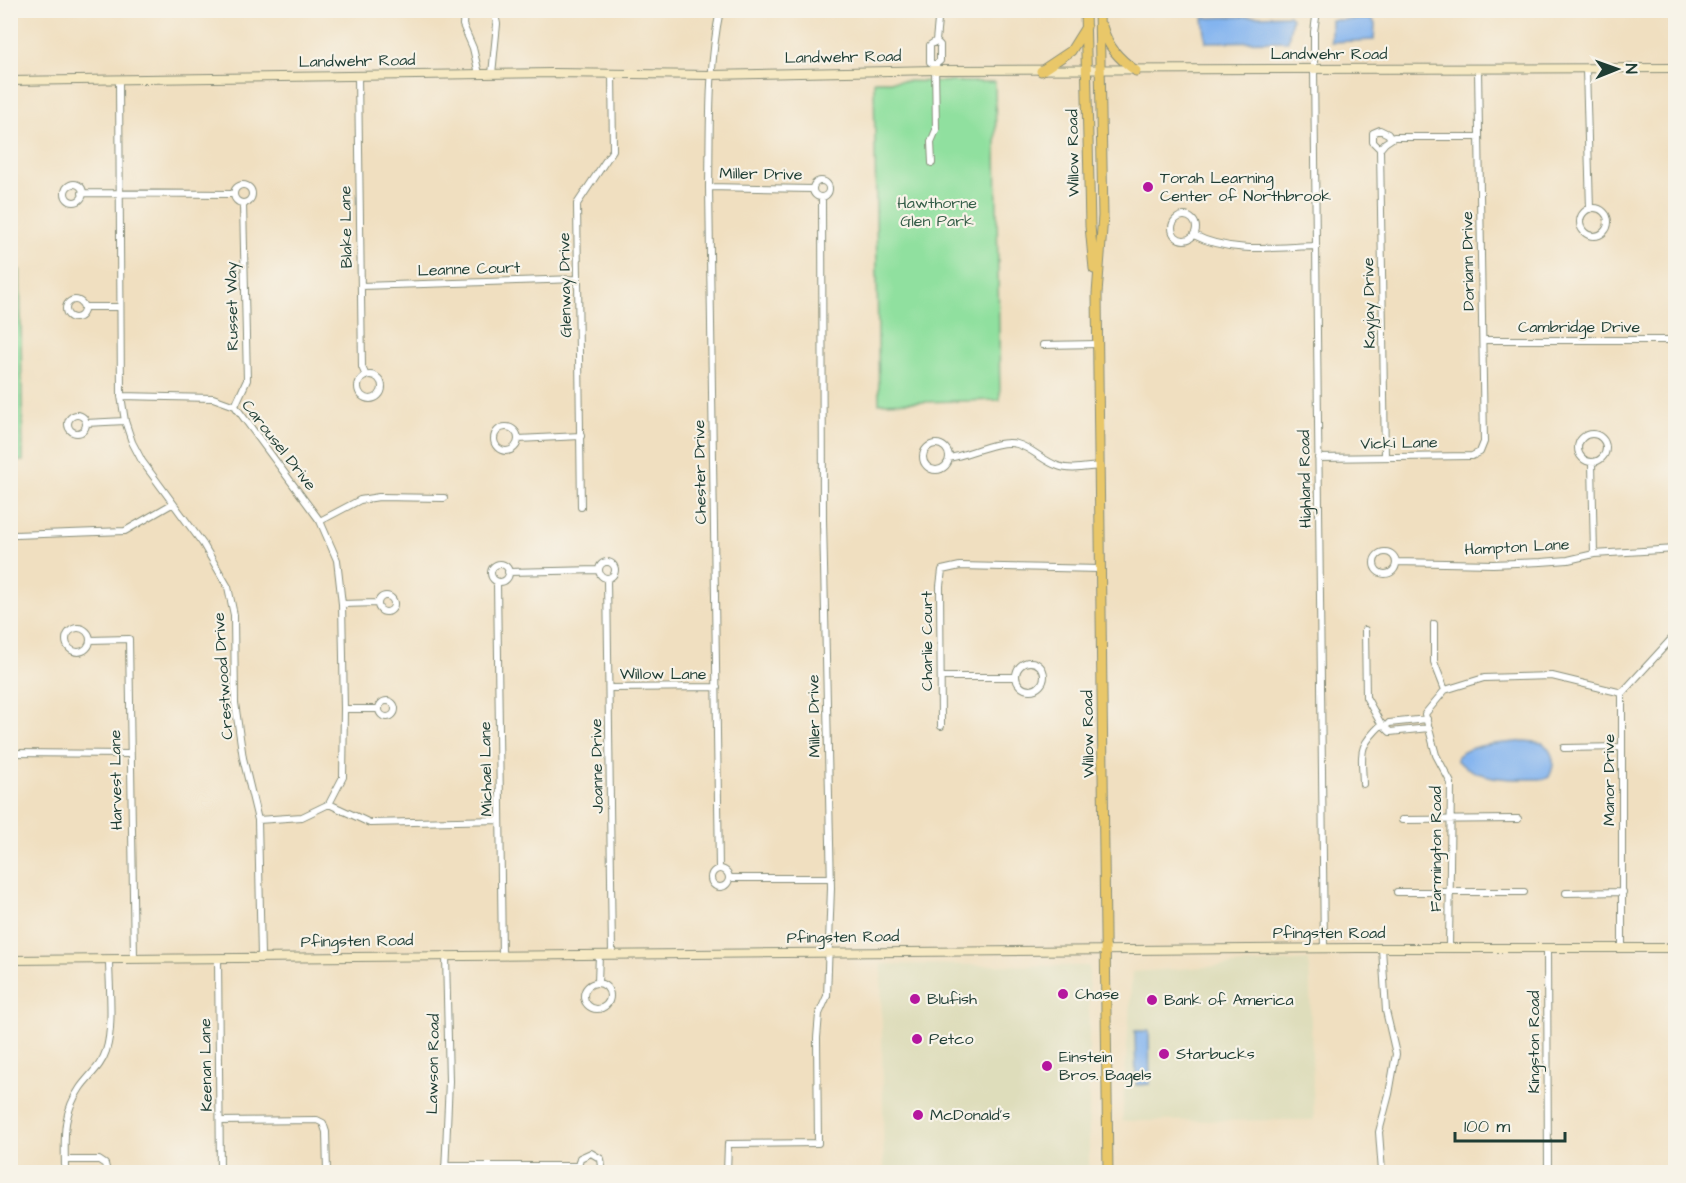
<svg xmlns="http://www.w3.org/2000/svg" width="1686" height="1183" font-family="'Architects Daughter',sans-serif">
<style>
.built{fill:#deddbb}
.green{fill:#90e09f;stroke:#588e6a;stroke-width:1.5}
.water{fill:#83b4ef;stroke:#517892;stroke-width:1.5}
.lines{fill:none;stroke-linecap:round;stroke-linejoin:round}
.street-casing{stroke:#888e7a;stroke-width:8}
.secondary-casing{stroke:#888e7a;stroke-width:10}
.primary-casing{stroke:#888e7a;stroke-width:11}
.street{stroke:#fff;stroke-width:6}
.secondary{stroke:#f6e9c3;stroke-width:8}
.primary{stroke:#e9c769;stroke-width:9}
.poi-dot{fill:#b5179e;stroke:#f7f3e8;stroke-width:2}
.labels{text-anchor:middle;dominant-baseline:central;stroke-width:4.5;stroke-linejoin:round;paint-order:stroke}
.street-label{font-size:16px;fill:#1f3d34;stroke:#f7f3e8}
.poi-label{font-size:16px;fill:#1f3d34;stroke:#f7f3e8;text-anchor:start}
.park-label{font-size:16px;fill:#365e49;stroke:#f7f3e8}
</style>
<rect width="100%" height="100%" fill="#f7f3e8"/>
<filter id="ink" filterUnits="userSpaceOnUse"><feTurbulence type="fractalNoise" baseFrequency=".0167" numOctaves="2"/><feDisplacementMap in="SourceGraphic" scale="12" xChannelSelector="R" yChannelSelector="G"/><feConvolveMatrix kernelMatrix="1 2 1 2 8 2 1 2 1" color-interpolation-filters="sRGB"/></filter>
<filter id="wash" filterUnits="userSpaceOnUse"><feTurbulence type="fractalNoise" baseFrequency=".008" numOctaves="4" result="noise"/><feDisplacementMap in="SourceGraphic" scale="24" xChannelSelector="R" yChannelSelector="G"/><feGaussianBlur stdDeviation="1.35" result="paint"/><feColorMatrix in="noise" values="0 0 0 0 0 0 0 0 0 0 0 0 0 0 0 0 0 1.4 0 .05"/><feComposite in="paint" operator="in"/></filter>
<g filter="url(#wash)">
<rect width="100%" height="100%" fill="#f0dfc0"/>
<!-- built -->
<path class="built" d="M1309 960 1314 1120 1122 1121 1132 972Z
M881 964 1089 966V1172H884Z"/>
<!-- green -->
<path class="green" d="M874 81 995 82 1000 400 879 403Z
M20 270 23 461H11L10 271Z"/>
<!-- water -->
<path class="water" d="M1289 15 1292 18 1288 41 1206 42 1203 18Z
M1372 19 1375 24 1374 40 1331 42V20Z
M1525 741 1543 743C1554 753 1556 763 1549 777L1545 779C1514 779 1482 782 1457 761V756C1474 742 1504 744 1525 741Z
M1135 1031H1149L1150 1084 1136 1085Z"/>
</g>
<g filter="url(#ink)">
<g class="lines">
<defs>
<path id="street" d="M464 10 463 25 473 48 479 74
M1317 10 1314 32V69L1324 948
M935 65 930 62V45L936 41
M1586 69 1590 209
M492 74 497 24 494 10
M358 76 362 367 366 376
M119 80 121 396 125 421 132 442 142 461 203 544 228 587 234 615 235 703 243 758 258 820 261 957
M1380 149 1373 142V133L1380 130 1388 134 1391 139
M932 163 931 142 936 130 935 65 940 61V45L936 41 939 10
M813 189a8 8 0 1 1 16 0a8 8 0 1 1-16 0Z
M65 193a9 9 0 1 1 18 0a9 9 0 1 1-18 0Z
M234 194a9 9 0 1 1 18 0a9 9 0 1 1-18 0Z
M709 187 813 189
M82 193 233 194
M1580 222a14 14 0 1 1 28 0a14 14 0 1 1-28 0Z
M10 215 14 286
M1172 228a12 12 0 1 1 24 0a12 12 0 1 1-24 0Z
M1194 235C1230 254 1277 247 1316 246
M361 286 577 279
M66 309a9 9 0 1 1 18 0a9 9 0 1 1-18 0Z
M85 307H120
M1483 340H1676
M1043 345 1098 344
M358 387a12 12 0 1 1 24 0a12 12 0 1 1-24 0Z
M121 396 213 398 235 406 320 521 337 560 342 604 344 709 343 777 329 804 302 817 258 820
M235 406 247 380 243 204
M68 424a9 9 0 1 1 18 0a9 9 0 1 1-18 0Z
M86 423 125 421
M494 439a12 12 0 1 1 24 0a12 12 0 1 1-24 0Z
M1578 448a14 14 0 1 1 28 0a14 14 0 1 1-28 0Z
M518 439 581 436
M923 457a13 13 0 1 1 26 0a13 13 0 1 1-26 0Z
M1385 457 1380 149 1385 143 1394 137H1479
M949 458C969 455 998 439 1017 444 1032 448 1043 461 1058 466 1071 471 1086 467 1099 466
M1318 458 1472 456 1480 452 1484 442 1478 69
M1592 463 1594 554
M581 507 577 204 613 150 612 73
M320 521 360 500 379 497 444 498
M10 533 15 535 125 531 172 504
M1374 563a11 11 0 1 1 22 0a11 11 0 1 1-22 0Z
M599 570a8 8 0 1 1 16 0a8 8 0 1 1-16 0Z
M1396 562 1493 564 1541 562 1568 560 1594 554 1676 549
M491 573a9 9 0 1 1 18 0a9 9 0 1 1-18 0Z
M508 572 599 570
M607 578 612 954
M497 582 502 955
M378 604a8 8 0 1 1 16 0a8 8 0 1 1-16 0Z
M342 604 378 603
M1434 624V662L1445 690
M66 640a12 12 0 1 1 24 0a12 12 0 1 1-24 0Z
M1365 630 1366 697 1380 722 1390 732 1429 728
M90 640 129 639 134 958
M1016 676a14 14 0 1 1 28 0a14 14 0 1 1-28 0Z
M941 677H1016
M609 688 717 687
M1445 690 1425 714 1436 755 1451 783 1449 948
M1445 690 1484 678 1552 676 1622 693
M379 709a8 8 0 1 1 16 0a8 8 0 1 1-16 0Z
M344 709H379
M941 726 940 586 942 570 960 566 1100 569
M1385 727 1389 723 1427 719
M1564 748 1622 747
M10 753 129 754
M1363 784C1362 751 1357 748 1382 724
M329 804 370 823 500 820
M1402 820 1518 819
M719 869 709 187C710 128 708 68 720 10
M711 878a9 9 0 1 1 18 0a9 9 0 1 1-18 0Z
M729 878H831
M1397 892H1524
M1566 893 1623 892
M1382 948 1386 1011 1396 1054 1389 1094 1379 1132 1382 1172
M1547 948 1548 1172
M1622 948V693L1676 634
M218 958 220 1172
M598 983 599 954
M584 996a13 13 0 1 1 26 0a13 13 0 1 1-26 0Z
M220 1121 317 1120 323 1123 326 1132 327 1172
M65 1160H99L105 1164 107 1172
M445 1166H578
M65 1172C65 1140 61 1116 80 1088 89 1075 101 1067 106 1051 114 1027 109 985 109 959
M445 1172 449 1081 446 956
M581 1172 578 1166 580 1158 591 1153 601 1159 602 1167 599 1172
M727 1172 728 1144 818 1143 817 1038 819 1014 827 996 831 888 823 520 822 197"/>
<path id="secondary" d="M10 81 553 73 711 75 935 70 1676 68
M10 960 1358 948H1676"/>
<path id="primary" d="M1085 10 1090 226 1094 269
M1099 10 1103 216 1097 294 1108 1172
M1102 26C1108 47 1118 58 1136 71
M1041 71 1071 51 1086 27"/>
</defs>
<!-- street casing -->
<use href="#street" class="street-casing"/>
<!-- secondary casing -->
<use href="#secondary" class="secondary-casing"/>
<!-- primary casing -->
<use href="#primary" class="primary-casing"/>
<!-- street -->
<use href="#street" class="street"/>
<!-- secondary -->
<use href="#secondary" class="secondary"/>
<!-- primary -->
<use href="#primary" class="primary"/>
</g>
</g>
<!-- markers -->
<g class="poi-dot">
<circle cx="1148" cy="187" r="6"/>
<circle cx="1063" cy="994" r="6"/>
<circle cx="915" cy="999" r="6"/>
<circle cx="1152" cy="1000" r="6"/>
<circle cx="917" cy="1039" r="6"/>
<circle cx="1164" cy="1054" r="6"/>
<circle cx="1047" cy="1066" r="6"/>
<circle cx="918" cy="1115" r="6"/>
</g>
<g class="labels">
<!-- street labels -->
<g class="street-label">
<text x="1329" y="54">Landwehr Road</text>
<text transform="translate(843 57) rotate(-1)">Landwehr Road</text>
<text transform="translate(357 61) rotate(-1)">Landwehr Road</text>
<text transform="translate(1073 153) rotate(-91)">Willow Road</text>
<text transform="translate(761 174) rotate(1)">Miller Drive</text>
<text transform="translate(346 227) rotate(-91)">Blake Lane</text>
<text transform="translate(1468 261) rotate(-91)">Doriann Drive</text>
<text transform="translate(469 269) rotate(-2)">Leanne Court</text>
<text transform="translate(565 285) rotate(-91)">Glenway Drive</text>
<text transform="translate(1369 303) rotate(-91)">Kayjay Drive</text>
<text transform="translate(232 306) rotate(-91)">Russet Way</text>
<text x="1579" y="327">Cambridge Drive</text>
<text transform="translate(1399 443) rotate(-1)">Vicki Lane</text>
<text transform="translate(279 445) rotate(52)">Carousel Drive</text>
<text transform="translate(700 472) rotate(-91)">Chester Drive</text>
<text transform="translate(1305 479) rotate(-91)">Highland Road</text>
<text transform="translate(1517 547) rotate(-3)">Hampton Lane</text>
<text transform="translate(927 641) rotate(-90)">Charlie Court</text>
<text x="663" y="674">Willow Lane</text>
<text transform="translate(223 676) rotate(-94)">Crestwood Drive</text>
<text transform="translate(814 716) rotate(-91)">Miller Drive</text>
<text transform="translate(1088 734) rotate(-91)">Willow Road</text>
<text transform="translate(597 766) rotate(-91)">Joanne Drive</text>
<text transform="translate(486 769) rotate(-91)">Michael Lane</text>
<text transform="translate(116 780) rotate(-91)">Harvest Lane</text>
<text transform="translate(1609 780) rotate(-90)">Manor Drive</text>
<text transform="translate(1436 849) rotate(-90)">Farmington Road</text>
<text x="1329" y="933">Pfingsten Road</text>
<text transform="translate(843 937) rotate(-1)">Pfingsten Road</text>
<text transform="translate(357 941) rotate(-1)">Pfingsten Road</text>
<text transform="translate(1534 1042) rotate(-90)">Kingston Road</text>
<text transform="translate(433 1064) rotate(-89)">Lawson Road</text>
<text transform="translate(206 1065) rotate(-91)">Keenan Lane</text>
</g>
<!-- poi labels -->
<g class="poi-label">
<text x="1160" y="178">Torah Learning<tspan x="1160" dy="18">Center of Northbrook</tspan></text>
<text x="1075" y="994">Chase</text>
<text x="927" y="999">Blufish</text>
<text x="1164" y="1000">Bank of America</text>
<text x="929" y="1039">Petco</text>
<text x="1176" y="1054">Starbucks</text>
<text x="1059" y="1057">Einstein<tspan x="1059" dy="18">Bros. Bagels</tspan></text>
<text x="930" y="1115">McDonald's</text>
</g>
<!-- park labels -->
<g class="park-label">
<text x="937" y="203">Hawthorne<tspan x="937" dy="18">Glen Park</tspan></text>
</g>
</g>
<!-- margin -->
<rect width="1686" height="1183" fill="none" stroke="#f7f3e8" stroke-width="36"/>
<!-- north arrow -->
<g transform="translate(1617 69) rotate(89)" stroke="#f7f3e8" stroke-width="4.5" paint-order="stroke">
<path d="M0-4.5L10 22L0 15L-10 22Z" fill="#1f3d34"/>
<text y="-9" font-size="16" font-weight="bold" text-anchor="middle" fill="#1f3d34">N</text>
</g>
<!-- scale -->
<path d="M1455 1132v9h110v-9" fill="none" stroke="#1f3d34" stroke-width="3"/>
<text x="1464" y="1132" font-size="18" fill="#1f3d34" stroke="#f7f3e8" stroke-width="4.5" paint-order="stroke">100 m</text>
</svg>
